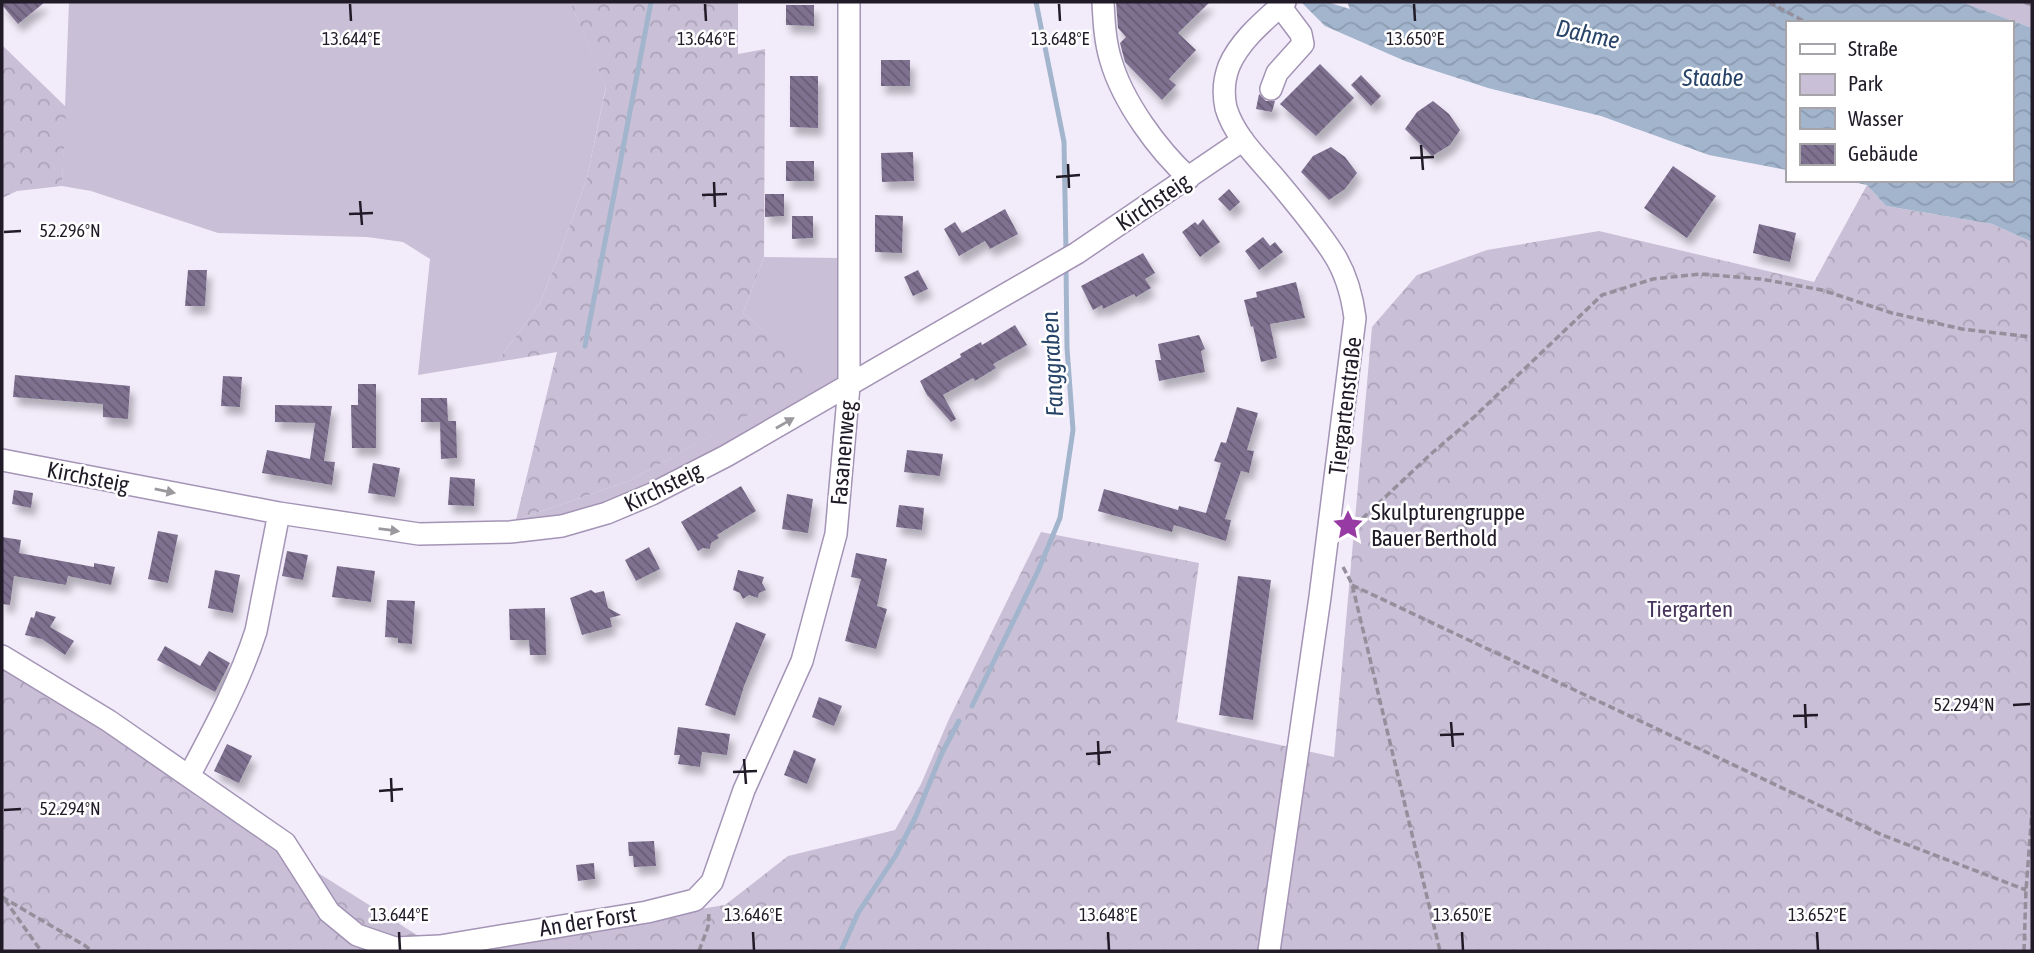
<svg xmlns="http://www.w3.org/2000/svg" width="2034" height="953" font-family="'Asap Condensed',sans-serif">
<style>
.green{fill:#c9bfd6}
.forest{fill:url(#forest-crowns)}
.water{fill:url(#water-waves)}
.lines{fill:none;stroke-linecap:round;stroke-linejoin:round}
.stream{stroke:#a2b5cd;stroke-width:5}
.building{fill:url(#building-back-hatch);filter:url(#shadow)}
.minor-casing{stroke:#a394b5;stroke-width:24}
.path{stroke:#958f9c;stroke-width:3.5;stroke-dasharray:7 3.5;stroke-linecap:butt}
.minor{stroke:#fff;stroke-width:21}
.oneway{fill:#9b989e}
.ticks{fill:none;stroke:#211b28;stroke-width:2.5}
.labels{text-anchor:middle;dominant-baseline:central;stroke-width:5;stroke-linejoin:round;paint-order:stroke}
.street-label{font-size:23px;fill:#211b28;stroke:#fff}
.poi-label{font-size:23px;fill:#211b28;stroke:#fff;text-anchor:start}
.park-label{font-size:23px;fill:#48355d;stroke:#fff}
.water-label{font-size:24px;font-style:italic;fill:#284468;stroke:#fff}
.ticks-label{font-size:18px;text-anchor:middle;fill:#211b28;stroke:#fff;stroke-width:5;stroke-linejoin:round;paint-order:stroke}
</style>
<defs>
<pattern id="forest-crowns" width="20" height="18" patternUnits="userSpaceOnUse" patternTransform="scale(1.75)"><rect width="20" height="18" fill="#c9bfd6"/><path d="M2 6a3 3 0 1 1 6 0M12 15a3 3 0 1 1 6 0" fill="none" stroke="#aca4b8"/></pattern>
<pattern id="water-waves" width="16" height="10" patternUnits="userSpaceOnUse" patternTransform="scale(1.75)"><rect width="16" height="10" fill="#a2b5cd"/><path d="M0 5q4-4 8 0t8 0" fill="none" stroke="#8b9bb0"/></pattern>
<pattern id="building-back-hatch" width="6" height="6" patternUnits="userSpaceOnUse" patternTransform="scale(1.75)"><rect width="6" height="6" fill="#7f7190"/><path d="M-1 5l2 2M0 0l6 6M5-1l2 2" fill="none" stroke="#685c76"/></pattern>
<filter id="shadow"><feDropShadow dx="4.5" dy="8" stdDeviation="3.5" flood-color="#0004"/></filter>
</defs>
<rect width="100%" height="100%" fill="#f2ecfa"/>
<!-- green -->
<path class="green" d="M69 2H570L606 86 587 178 560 252 540 303 497 362 418 375 430 259 403 242 367 237 218 233 91 191 62 186Z
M1961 2H2032V28L1963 3Z
M764 257 840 258 839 376 824 390C745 436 655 496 566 518 549 523 531 525 513 528L516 520 629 481 818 376 743 313Z"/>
<!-- forest -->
<path class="forest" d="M570 2H738V54L765 49 764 257 743 313 819 376 629 481 516 520 557 352 497 362 540 303 560 252 587 178 606 87Z
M2 45 66 107 62 186 17 191 2 198Z
M1867 185 1886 206 1992 224 2032 242V951H2V661L150 754 197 797 441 950 725 905 788 856 895 830 921 784 949 719 1041 532 1199 563 1177 722 1334 757 1372 327 1417 275 1487 250 1599 231 1814 282Z"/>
<!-- water -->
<path class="water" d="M1301 2H1327L1350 9 1347 2H1961L2032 28V242L1992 224 1886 206 1867 185 1843 180H2011V23H1787V170L1709 155 1601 116 1488 88 1405 61 1325 26Z"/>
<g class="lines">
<!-- stream -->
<path class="stream" d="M1036 2 1064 142 1066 252
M585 346 651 2
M972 706 1038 571 1060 518 1073 430 1067 348 1066 265
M841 951 858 913 896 855 916 816 942 753 959 721"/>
</g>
<!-- building -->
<path class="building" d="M2 2H45L18 24 2 5Z
M1116 2H1210L1178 33 1196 50 1169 79 1176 85 1162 100 1125 62 1120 43 1126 37 1118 28Z
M786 5H814V26L786 25Z
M881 60H910V86H881Z
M1320 64 1354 98 1316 136 1280 104Z
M1361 75 1381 96 1371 106 1351 85Z
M790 76H818V128L790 127Z
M1259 94 1266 101H1275L1272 112 1256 109Z
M1433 101 1449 114 1460 130 1450 145 1432 156 1405 129 1417 112Z
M1331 147 1345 157 1357 173 1345 189 1329 200 1301 172 1313 156Z
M913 152 914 181 882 182 881 153Z
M786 161H814V181H786Z
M1673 166 1716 196 1687 238 1644 208Z
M1229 189 1240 202 1230 211 1218 199Z
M765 194H784V216L765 217Z
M1005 209 1018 234 990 249 985 241 959 256 944 229 955 222 962 233Z
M875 215 903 216 902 253 875 252Z
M792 216H813V238L792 239Z
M1203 219 1220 242 1200 257 1182 232 1195 222 1198 225Z
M1759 224 1796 233 1790 262 1753 253Z
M1263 237 1270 246 1275 242 1283 252 1259 270 1245 251Z
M1143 253 1155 273 1145 279 1151 288 1136 297 1134 294 1103 309 1102 305 1093 310 1081 286Z
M188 270H207L205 306H185Z
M918 270 928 289 913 296 904 277Z
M1296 282 1305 318 1270 324 1277 358 1261 362 1253 326 1251 327 1244 300 1257 297 1256 292Z
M1015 325 1027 345 993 364 996 368 975 381 973 378 943 395 956 419 951 422 927 395 920 381 961 357 960 354 981 342 982 345Z
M1199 335 1205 349 1201 351 1205 372 1159 381 1155 360H1161L1158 344Z
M15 375 130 386 128 419 103 417V404L13 397Z
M223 376 242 377 240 407 221 406Z
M358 384H376V448H352L351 405H358Z
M421 398H447L448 421H456L457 458 441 459 440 422H421Z
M275 405 332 406 324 461 335 462 332 485 262 473 267 450 310 459 315 423 275 422Z
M1237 407 1258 413 1247 450 1254 451 1249 473 1241 471 1225 519 1231 520 1226 541 1174 525 1172 532 1098 511 1104 489 1178 510 1179 506 1206 513 1221 463 1214 461 1221 442 1226 443Z
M907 450 943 454 940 476 904 472Z
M373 463 400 468 395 497 368 493Z
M450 477 475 479 474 506 448 505Z
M741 486 756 511 717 535 719 538 711 543 710 549 703 548 698 551 681 522Z
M14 490 33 493 31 508 12 504Z
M787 494 813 499 808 533 782 529Z
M899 505 924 508 922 530 896 527Z
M158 531 178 535 168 583 148 579Z
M2 537 21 540 19 553 94 567V563L115 567 111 585 68 576 66 585 14 576 10 605 2 604Z
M649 547 660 569 636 581 625 560Z
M287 551 308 555 303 580 282 576Z
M856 553 887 559 877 606 887 609 876 649 845 641 861 579 851 577Z
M337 566 375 571 371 602 332 597Z
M215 570 240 575 233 613 208 608Z
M738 570 764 577 762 583 766 590 759 593 758 598 749 595 743 599 740 593 733 590Z
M1238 576 1271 580 1253 720 1219 715Z
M591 590 595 593 604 591 608 608 621 615 610 618 612 627 582 635 570 598Z
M387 600 415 601 412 644 398 643V638L385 637Z
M545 608 546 655H530L529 640H510L509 609Z
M36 611 56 617 50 627 74 641 65 655 42 639 25 635 31 617 34 618Z
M736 622 766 634 744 686 735 716 705 705Z
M165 646 200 666 209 651 230 663 215 692 157 660Z
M819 697 842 706 834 726 812 717Z
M678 727 730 734 727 755 702 752 700 767 678 764 680 755H674Z
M227 744 252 756 239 783 214 771Z
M794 750 816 759 807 784 784 775Z
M654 841 656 866 634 867 633 856H629L628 842Z
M594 863 595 879 578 881 576 865Z"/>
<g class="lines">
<defs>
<path id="minor" d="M1103 2C1104 22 1105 42 1111 61 1123 102 1158 150 1189 178
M1271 89 1277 73 1303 44 1301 34 1280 6
M2 460 279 513 419 534 510 532 562 526 607 513 652 494 726 456 1077 253 1243 140
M2 656 109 721 285 843 329 912 357 935 395 948 440 946 647 912 695 900 712 882 744 790 802 661 836 534 849 386V2
M189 776C214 729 240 681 256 631L279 513
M1269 951 1320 597 1355 318C1352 295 1346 273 1333 253 1316 227 1295 202 1274 177 1256 156 1234 135 1226 108 1223 94 1224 79 1229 66 1240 40 1265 20 1285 2"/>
</defs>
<!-- minor casing -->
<use href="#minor" class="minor-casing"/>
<!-- path -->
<path class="path" d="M1769 2 1807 23
M2024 2 2032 5
M1347 533 1432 453 1474 417 1602 295 1653 279 1700 274 1761 279 1822 290 1892 313 1962 329 2032 337
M1343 567 1352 584 1357 605 1440 951
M1352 585 1882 835 2026 890
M2 897 84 945 92 951
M5 900 41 951
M699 951 708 927 709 913
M2024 951 2026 890 2032 811"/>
<!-- minor -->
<use href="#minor" class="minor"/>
</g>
<!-- one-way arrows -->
<defs><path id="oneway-solid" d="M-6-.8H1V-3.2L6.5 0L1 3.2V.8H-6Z" transform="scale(1.75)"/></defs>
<g class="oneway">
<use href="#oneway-solid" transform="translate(785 423) rotate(-30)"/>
<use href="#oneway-solid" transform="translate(165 491) rotate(11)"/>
<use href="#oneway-solid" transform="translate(389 530) rotate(7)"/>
</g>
<!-- ticks -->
<path class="ticks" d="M350 4 351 21M705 4 706 21M1059 4 1060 21M1414 4 1415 21M1421 145 1423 170M1410 158 1434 157M1068 164 1069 188M1056 177 1080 175M714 182 715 207M702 195 727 194M360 201 362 225M349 214 373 213M4 232 21 231M1805 704 1806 728M2013 705 2030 704M1793 716 1818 715M1451 722 1453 747M1440 735 1464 734M1098 741 1099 765M1086 754 1111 752M744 759 746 784M733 772 757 771M391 778 392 802M379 791 403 789M4 810 21 809M399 932 400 950M753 932 754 950M1108 932 1109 950M1462 932 1463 950M1817 932 1818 950"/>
<!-- icons -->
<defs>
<symbol id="sight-bare" viewBox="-9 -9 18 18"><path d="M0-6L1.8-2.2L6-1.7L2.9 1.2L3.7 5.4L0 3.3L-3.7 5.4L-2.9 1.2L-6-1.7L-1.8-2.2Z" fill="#983aa3" stroke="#fff" stroke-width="2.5" paint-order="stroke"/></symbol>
</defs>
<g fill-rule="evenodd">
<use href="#sight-bare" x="1326" y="503" width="44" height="44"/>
</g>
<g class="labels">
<!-- street labels -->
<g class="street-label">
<text transform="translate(1153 202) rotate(-34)">Kirchsteig</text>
<text transform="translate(1345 406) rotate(-83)">Tiergartenstraße</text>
<text transform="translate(843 453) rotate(-85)">Fasanenweg</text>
<text transform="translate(88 477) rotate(11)">Kirchsteig</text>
<text transform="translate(663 487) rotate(-26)">Kirchsteig</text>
<text transform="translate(588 921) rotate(-9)">An der Forst</text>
</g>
<!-- poi labels -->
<g class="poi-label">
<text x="1371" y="512">Skulpturengruppe<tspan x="1371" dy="26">Bauer Berthold</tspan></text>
</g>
<!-- park labels -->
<g class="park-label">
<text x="1690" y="609">Tiergarten</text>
</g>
<!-- water labels -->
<g class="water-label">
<text transform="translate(1588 34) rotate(12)">Dahme</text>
<text x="1713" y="77">Staabe</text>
<text transform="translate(1052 364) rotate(-93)">Fanggraben</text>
</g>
</g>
<g class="ticks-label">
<text x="351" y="45">13.644°E</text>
<text x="706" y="45">13.646°E</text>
<text x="1060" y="45">13.648°E</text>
<text x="1415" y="45">13.650°E</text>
<text x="70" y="237">52.296°N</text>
<text x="1964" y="711">52.294°N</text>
<text x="70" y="815">52.294°N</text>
<text x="399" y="921">13.644°E</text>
<text x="753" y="921">13.646°E</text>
<text x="1108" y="921">13.648°E</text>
<text x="1462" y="921">13.650°E</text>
<text x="1817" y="921">13.652°E</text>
</g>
<!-- border -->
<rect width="2034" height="953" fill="none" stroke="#211b28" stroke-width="7"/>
<!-- legend -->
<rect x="1786" y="21" width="228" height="161" fill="#ffffff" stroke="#a6a4a9" stroke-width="2"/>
<rect x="1800" y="44" width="35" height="10" fill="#ffffff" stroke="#a6a4a9" stroke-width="2"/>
<text x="1848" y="56" font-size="21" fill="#211b28">Straße</text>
<rect x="1800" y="74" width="35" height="21" fill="#c9bfd6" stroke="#a6a4a9" stroke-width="2"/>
<text x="1848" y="91" font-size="21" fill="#211b28">Park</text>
<rect x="1800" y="108" width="35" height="21" fill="url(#water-waves)" stroke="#a6a4a9" stroke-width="2"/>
<text x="1848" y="126" font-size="21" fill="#211b28">Wasser</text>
<rect x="1800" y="144" width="35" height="21" fill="url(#building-back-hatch)" stroke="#a6a4a9" stroke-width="2"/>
<text x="1848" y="161" font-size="21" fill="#211b28">Gebäude</text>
</svg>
